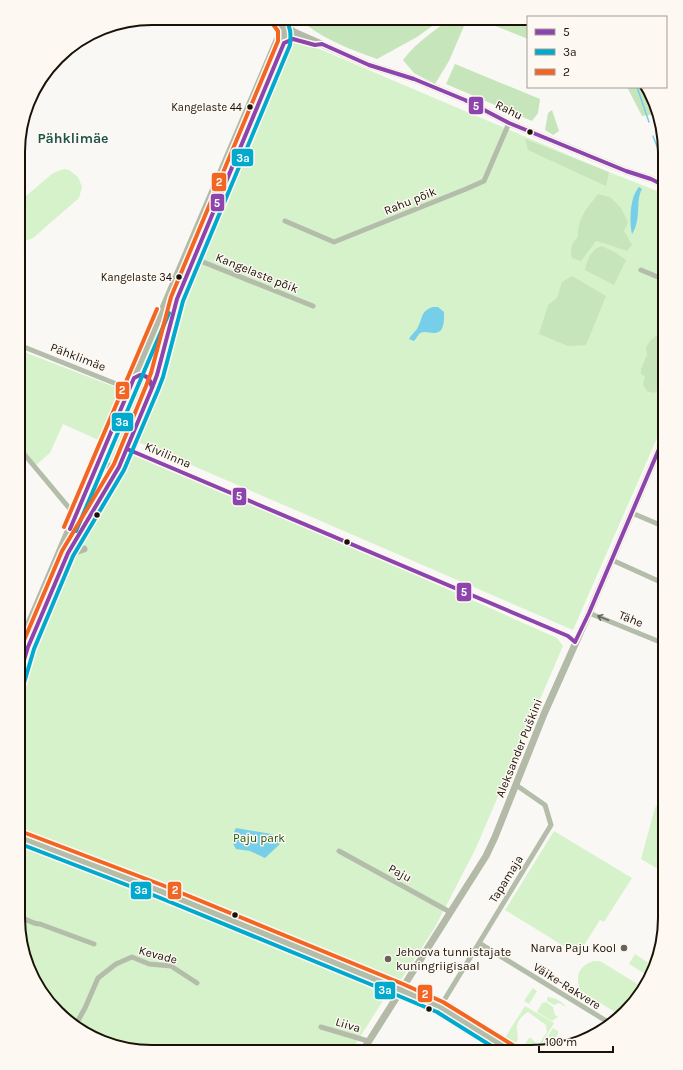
<svg xmlns="http://www.w3.org/2000/svg" width="683" height="1070" font-family="Karla,sans-serif">
<style>
.green{fill:#d5f2ca}
.forest{fill:#c6e5ba}
.water{fill:#76cee8}
.lines{fill:none;stroke-linecap:round;stroke-linejoin:round}
.stream{stroke:#76cee8;stroke-width:1.5}
.minor{stroke:#b4bcaa;stroke-width:5}
.tertiary{stroke:#b4bcaa;stroke-width:6}
.secondary{stroke:#b3baa7;stroke-width:7}
.bus-1-casing{stroke:#fdf8f2;stroke-width:7}
.bus-2-casing{stroke:#fdf8f2;stroke-width:7}
.bus-3-casing{stroke:#fdf8f2;stroke-width:7}
.bus-1{stroke:#8e44ad;stroke-width:4}
.bus-2{stroke:#00a9ce;stroke-width:4}
.bus-3{stroke:#f26522;stroke-width:4}
.oneway{stroke:#676758}
.bus-dot{fill:#1a1207;stroke:#fdf8f2;stroke-width:1.5}
.poi-dot{fill:#68625a;stroke:#fdf8f2;stroke-width:1.5}
.labels{text-anchor:middle;dominant-baseline:central;stroke-width:3;stroke-linejoin:round;paint-order:stroke}
.bus-label{font-size:11px;fill:#1a1207;stroke:#fdf8f2;text-anchor:end}
.street-label{font-size:12px;fill:#1a1207;stroke:#fdf8f2}
.park-label{font-size:12px;fill:#21580a;stroke:#fdf8f2}
.poi-label{font-size:12px;fill:#1a1207;stroke:#fdf8f2;text-anchor:end}
.quarter-label{font-size:14px;font-weight:bold;fill:#1c544d;stroke:#fdf8f2}
.rim{fill:none;stroke:#1a1207;stroke-width:2}
.line-badge{stroke:#fdf8f2;stroke-width:1.5}
.badge-label{font-size:11px;text-anchor:middle;font-weight:bold;fill:#fff}
</style>
<rect width="100%" height="100%" fill="#faf8f5"/>
<!-- green -->
<path class="green" d="M296 41 310 45 601 169 665 194V420L573 630 138 442 184 281 288 43Z
M64 169 69 170 78 177 82 187 79 198 33 238 28 240H19V202L53 173Z
M172 295H174L153 376 148 372 141 369Z
M19 350 125 391 103 442 63 424 50 453 36 465 19 445Z
M140 377 147 381V385L138 405 136 416 117 462 113 464 108 463 106 456 115 437 117 426 136 380Z
M134 452 250 501 557 638 563 646 475 850 434 929 395 989 18 832V681L22 667 56 589 66 574 75 555Z
M100 464 108 471 112 472 75 531 88 500 91 486Z
M665 793V873L641 859 655 808Z
M554 831 632 878 604 922 600 920 578 955 505 910Z
M18 844 216 918 382 988 385 990 386 996 351 1051H134L70 1025 28 970 18 918Z
M635 954 653 966 647 975 629 964Z
M594 961H600L644 988 638 1000 618 1014 581 991C574 977 579 965 594 961Z
M533 988 537 991 529 1004 524 1001Z
M547 997C554 997 562 1001 566 1007L559 1003 554 1005 547 1001Z
M546 1002 553 1007 555 1015 558 1017 552 1021 537 1012 542 1003Z
M525 1006 554 1023 541 1045 539 1044 547 1032 546 1025 528 1012C524 1014 518 1020 517 1025 516 1031 519 1036 517 1042L513 1045 504 1039Z
M553 1028 558 1031V1034L553 1041 549 1039 544 1046 542 1045Z
M559 1036 566 1041 562 1046 556 1047 558 1043 555 1041Z
M529 1038H531L536 1043 531 1050 524 1046Z
M384 1044 396 1052H379Z"/>
<!-- forest -->
<path class="forest" d="M298 18 442 19 417 37 377 59C349 49 320 38 298 18Z
M451 19H467L449 61 435 84 414 73 403 60C416 43 433 31 451 19Z
M478 19H528V39Z
M455 64 540 99 538 113 532 121 446 84Z
M627 87H645L655 100 657 114 642 116Z
M552 110 559 131 553 135 545 130 548 113Z
M525 139 609 172 606 186 528 150Z
M598 194 610 197 621 208 628 222 624 231 632 245 627 251 607 244 596 241 581 261 572 258C570 249 571 244 578 237 577 219 587 208 598 194Z
M602 246 616 253 626 260 614 285 585 270C587 260 591 249 602 246Z
M572 276 606 296 586 345 568 346 539 334 548 305 557 298 562 282Z
M657 335H665V398L658 390 654 393 647 391 643 385 645 376 641 374V369L647 355 646 347 650 341Z"/>
<!-- water -->
<path class="water" d="M639 187 642 189C635 201 642 219 632 234 629 222 630 196 639 187Z
M433 307H438L444 312C444 320 445 333 434 333 429 333 425 331 420 333L414 341 409 339C411 335 414 333 417 329 423 319 420 311 433 307Z
M236 828 271 834 280 838 281 843 265 858 250 851 236 849C231 842 232 835 236 828Z"/>
<g class="lines">
<!-- stream -->
<path class="stream" d="M637 87 649 122
M653 136 665 167"/>
<!-- minor -->
<path class="minor" d="M285 221 334 242 466 189 484 181 509 123
M193 258 313 306
M641 270 665 280
M19 345 129 389
M19 448 75 515
M127 449 568 636 575 642
M632 513 665 527
M612 560 665 584
M589 613 665 644
M339 851 450 912
M18 916C26 918 31 924 40 924L94 944
M479 943 608 1022
M440 1007 551 825 545 805 516 785
M75 1026 85 1008 98 978 116 964 132 957 149 964 171 966 197 983
M321 1027 368 1041"/>
<!-- tertiary -->
<path class="tertiary" d="M18 837 160 891 401 990 440 1007 513 1052"/>
<!-- secondary -->
<path class="secondary" d="M268 18 285 36 314 45
M276 18 294 32 369 65 414 79 465 100 509 123 626 171 651 179 665 186
M134 378C142 370 151 378 152 387
M101 454C101 465 110 468 119 467
M66 567 75 552 84 549
M18 649 277 40C281 34 287 31 294 32
M18 681 28 647 68 553 119 467 152 388 157 375 177 299 284 43 285 33 282 24
M362 1052 486 856 495 837 544 714 589 613 665 435"/>
<defs>
<path id="bus-1" d="M284 43 293 39 315 45 322 44 369 65 414 79 465 100 509 123 626 171 651 179 665 186
M127 449 568 636 575 642
M70 529 134 378 140 375C148 375 151 381 152 388
M575 642 589 613 665 435
M18 680 28 647 68 553 119 467 152 388 157 375 177 299 284 43"/>
<path id="bus-2" d="M76 531 169 313
M24 683 34 649 73 556 124 470 158 390 163 377 183 301 290 45C291 35 291 27 285 18
M18 843 158 897 399 996 437 1012 501 1052"/>
<path id="bus-3" d="M64 527 157 309
M18 658 22 645 62 551 114 464 146 386 151 373 171 297 278 41V31L272 23
M20 831 162 885 403 984 443 1002 516 1047"/>
</defs>
<!-- bus-1 casing -->
<use href="#bus-1" class="bus-1-casing"/>
<!-- bus-2 casing -->
<use href="#bus-2" class="bus-2-casing"/>
<!-- bus-3 casing -->
<use href="#bus-3" class="bus-3-casing"/>
<!-- bus-1 -->
<use href="#bus-1" class="bus-1"/>
<!-- bus-2 -->
<use href="#bus-2" class="bus-2"/>
<!-- bus-3 -->
<use href="#bus-3" class="bus-3"/>
</g>
<!-- one-way arrows -->
<defs><path id="oneway-shaft" d="M-6 0H5M1.5-3L5.5 0L1.5 3" fill="none" stroke-width="1.6" stroke-linecap="round" stroke-linejoin="round"/></defs>
<use class="oneway" href="#oneway-shaft" transform="translate(603 618) rotate(-158)"/>
<!-- markers -->
<g class="bus-dot">
<circle cx="250" cy="107" r="3.5"/>
<circle cx="530" cy="132" r="3.5"/>
<circle cx="179" cy="277" r="3.5"/>
<circle cx="97" cy="515" r="3.5"/>
<circle cx="347" cy="542" r="3.5"/>
<circle cx="235" cy="915" r="3.5"/>
<circle cx="429" cy="1009" r="3.5"/>
</g>
<g class="poi-dot">
<circle cx="624" cy="948" r="4"/>
<circle cx="388" cy="959" r="4"/>
</g>
<g class="labels">
<!-- bus labels -->
<g class="bus-label">
<text x="242" y="107">Kangelaste 44</text>
<text x="172" y="277">Kangelaste 34</text>
</g>
<!-- street labels -->
<g class="street-label">
<text transform="translate(509 110) rotate(26)">Rahu</text>
<text transform="translate(410 201) rotate(-22)">Rahu põik</text>
<text transform="translate(257 273) rotate(22)">Kangelaste põik</text>
<text transform="translate(78 357) rotate(21)">Pähklimäe</text>
<text transform="translate(168 455) rotate(23)">Kivilinna</text>
<text transform="translate(631 619) rotate(22)">Tähe</text>
<text transform="translate(519 748) rotate(-68)">Aleksander Puškini</text>
<text transform="translate(400 873) rotate(28)">Paju</text>
<text transform="translate(506 879) rotate(-58)">Tapamaja</text>
<text transform="translate(158 955) rotate(15)">Kevade</text>
<text transform="translate(567 986) rotate(32)">Väike-Rakvere</text>
<text transform="translate(348 1025) rotate(17)">Liiva</text>
</g>
<!-- park labels -->
<g class="park-label">
<text x="259" y="838">Paju park</text>
</g>
<!-- poi labels -->
<g class="poi-label">
<text x="616" y="948">Narva Paju Kool</text>
<text x="396" y="952" text-anchor="start">Jehoova tunnistajate<tspan x="396" dy="14">kuningriigisaal</tspan></text>
</g>
<!-- quarter labels -->
<g class="quarter-label">
<text x="73" y="138">Pähklimäe</text>
</g>
</g>
<!-- crop -->
<path d="M0 0H683V1070H0ZM152 25H531A127 127 0 0 1 658 152V918A127 127 0 0 1 531 1045H152A127 127 0 0 1 25 918V152A127 127 0 0 1 152 25Z" fill="#fdf8f2" fill-rule="evenodd"/>
<path class="rim" d="M152 25H531A127 127 0 0 1 658 152V918A127 127 0 0 1 531 1045H152A127 127 0 0 1 25 918V152A127 127 0 0 1 152 25Z"/>
<g class="line-badge">
<rect x="468" y="96" width="16" height="19" rx="4" fill="#8e44ad"/>
<rect x="231" y="148" width="23" height="19" rx="4" fill="#00a9ce"/>
<rect x="211" y="172" width="16" height="20" rx="4" fill="#f26522"/>
<rect x="210" y="193" width="15" height="19" rx="4" fill="#8e44ad"/>
<rect x="115" y="381" width="15" height="19" rx="4" fill="#f26522"/>
<rect x="111" y="412" width="23" height="20" rx="4" fill="#00a9ce"/>
<rect x="232" y="487" width="15" height="19" rx="4" fill="#8e44ad"/>
<rect x="456" y="582" width="16" height="20" rx="4" fill="#8e44ad"/>
<rect x="167" y="881" width="15" height="19" rx="4" fill="#f26522"/>
<rect x="130" y="881" width="22" height="19" rx="4" fill="#00a9ce"/>
<rect x="374" y="981" width="22" height="19" rx="4" fill="#00a9ce"/>
<rect x="417" y="984" width="16" height="19" rx="4" fill="#f26522"/>
</g>
<g class="badge-label">
<text x="476" y="110">5</text>
<text x="243" y="162">3a</text>
<text x="219" y="186">2</text>
<text x="217" y="207">5</text>
<text x="122" y="394">2</text>
<text x="122" y="426">3a</text>
<text x="239" y="500">5</text>
<text x="464" y="596">5</text>
<text x="175" y="894">2</text>
<text x="141" y="894">3a</text>
<text x="385" y="994">3a</text>
<text x="425" y="998">2</text>
</g>
<!-- legend -->
<rect x="527" y="16" width="140" height="72" fill="#fdf8f2" stroke="#a29c94"/>
<rect x="535" y="29" width="20" height="6" fill="#8e44ad" stroke="#a29c94"/>
<text x="563" y="36" font-size="12" fill="#1a1207">5</text>
<rect x="535" y="49" width="20" height="6" fill="#00a9ce" stroke="#a29c94"/>
<text x="563" y="56" font-size="12" fill="#1a1207">3a</text>
<rect x="535" y="69" width="20" height="6" fill="#f26522" stroke="#a29c94"/>
<text x="563" y="76" font-size="12" fill="#1a1207">2</text>
<!-- scale -->
<path d="M539 1046v6h74v-6" fill="none" stroke="#1a1207" stroke-width="2"/>
<text x="545" y="1046" font-size="12" fill="#1a1207" stroke="#fdf8f2" stroke-width="3" paint-order="stroke">100 m</text>
</svg>
